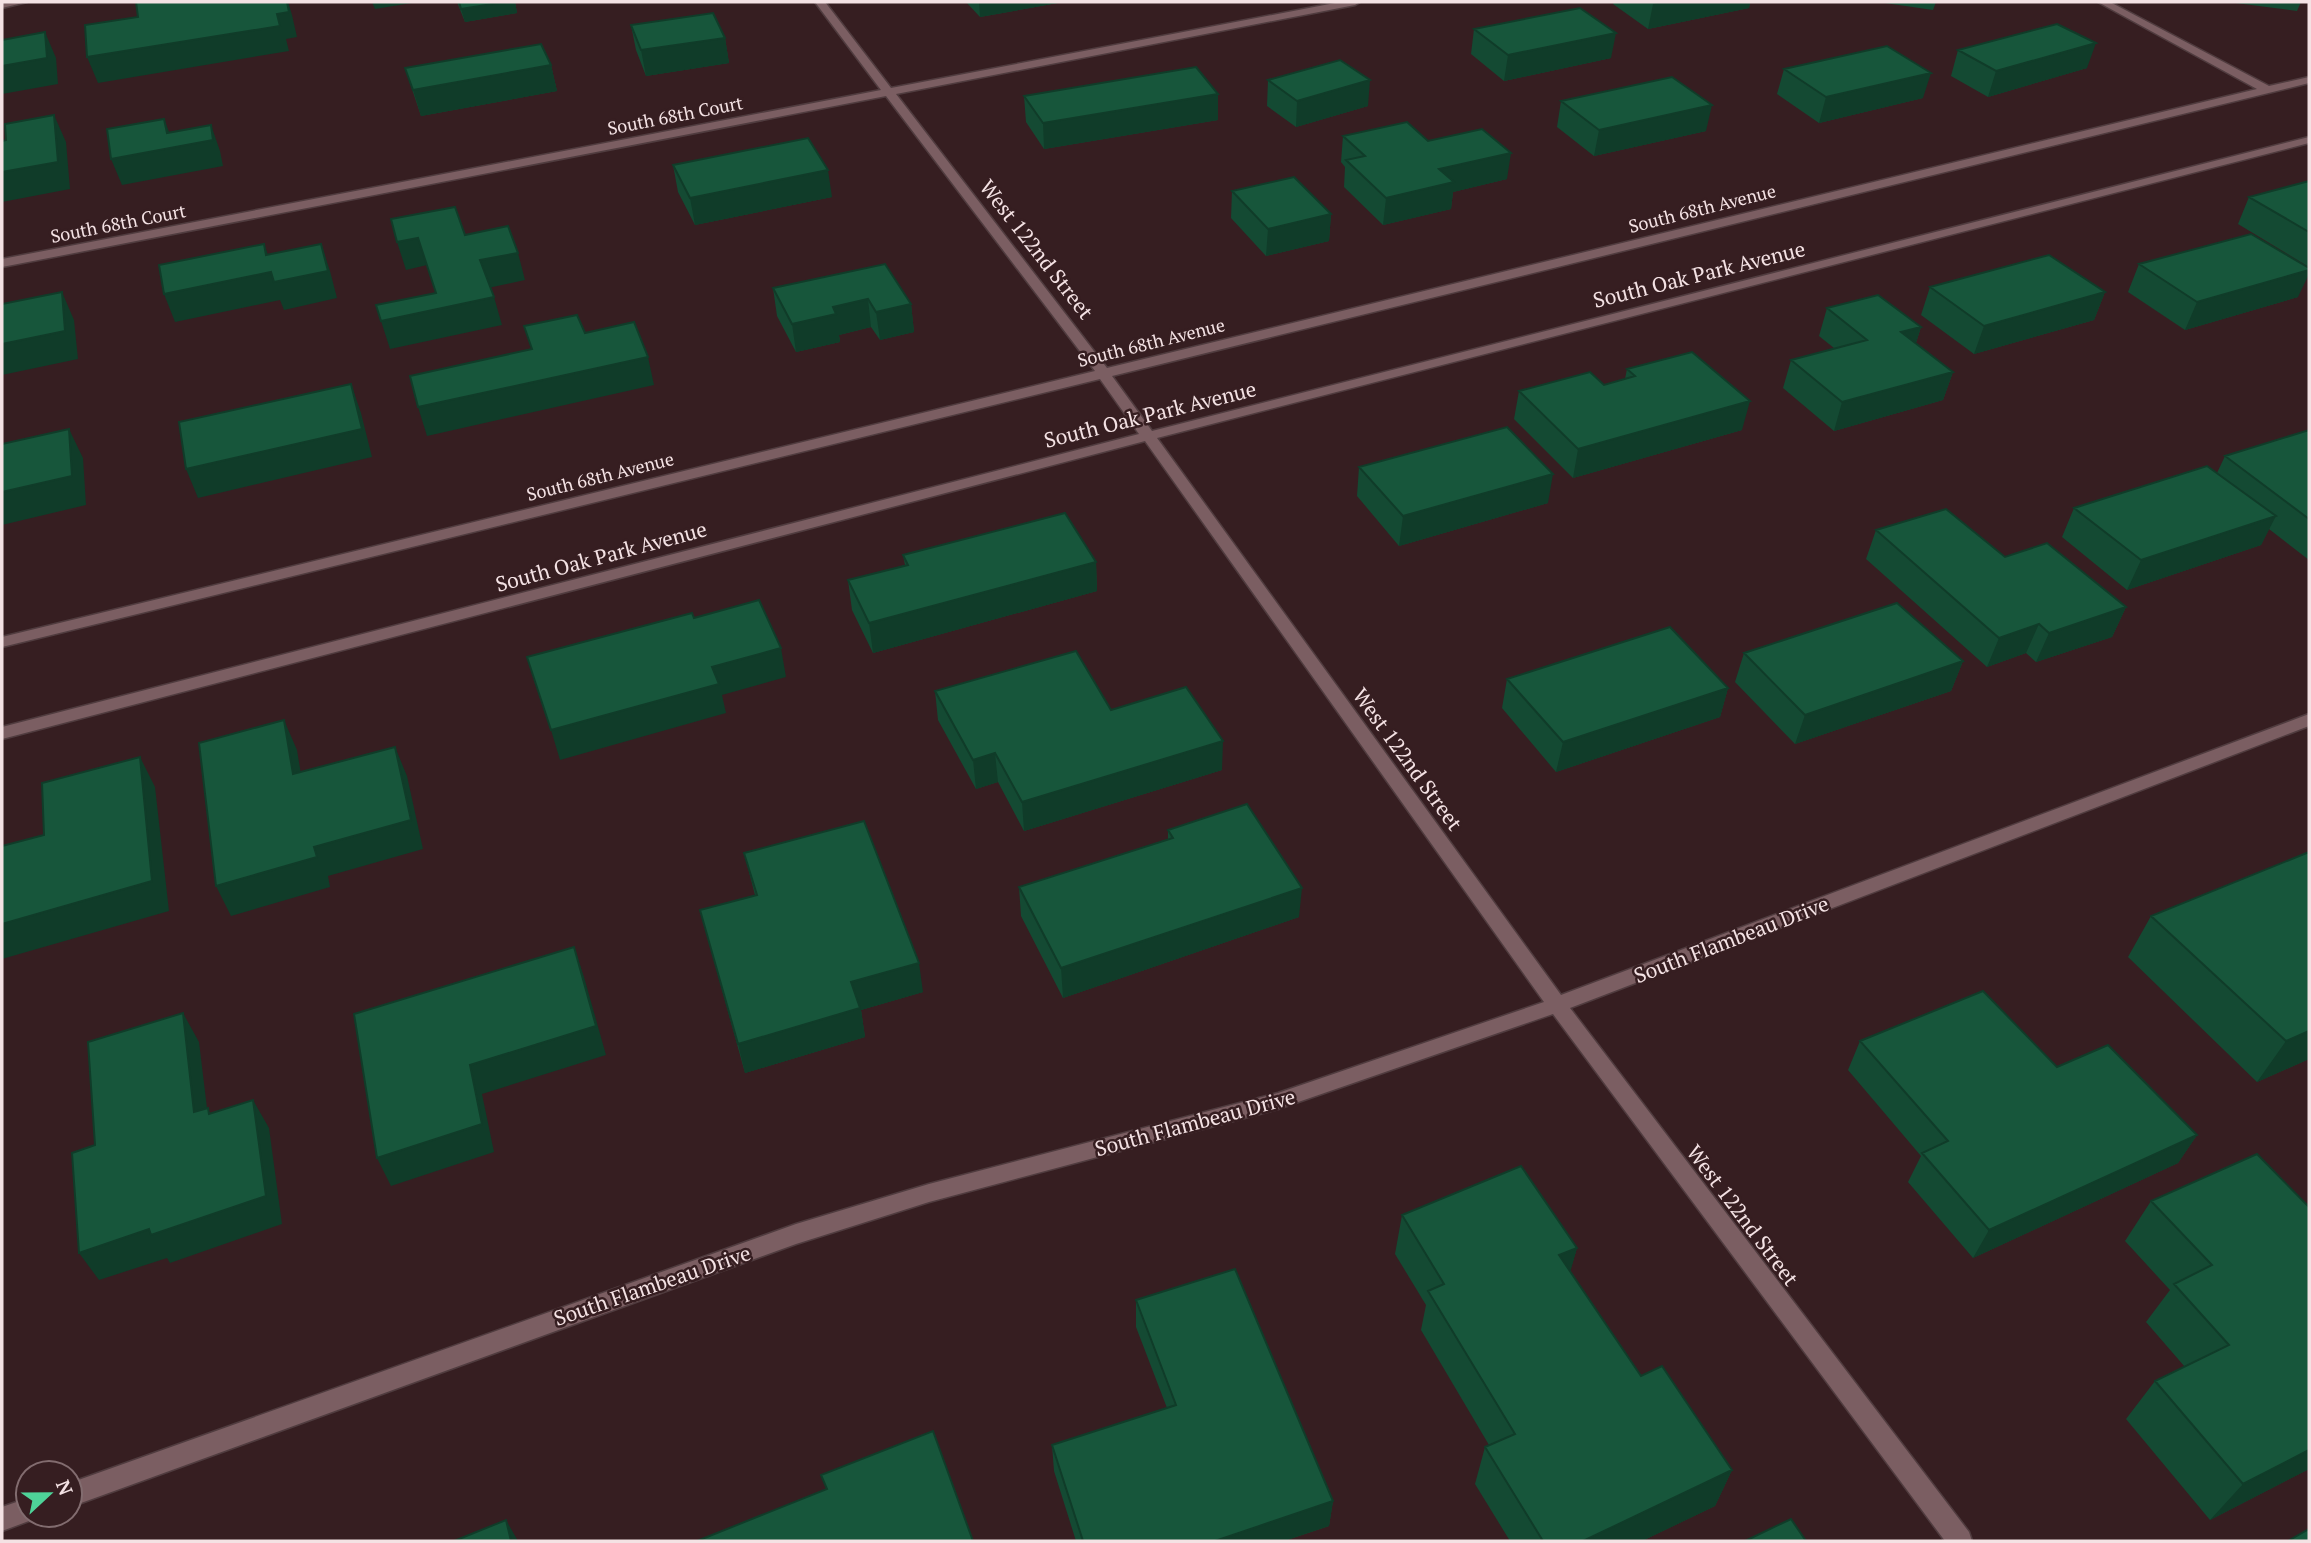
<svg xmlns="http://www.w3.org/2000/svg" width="2311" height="1543" font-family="'PT Serif',serif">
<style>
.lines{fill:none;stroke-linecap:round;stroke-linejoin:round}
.minor-casing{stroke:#503c3f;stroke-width:3}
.minor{fill:#7b5e62;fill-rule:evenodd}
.wall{fill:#144a33}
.shaded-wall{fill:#103c29}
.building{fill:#17563b;stroke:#103c29;stroke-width:2}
.labels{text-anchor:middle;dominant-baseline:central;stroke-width:5;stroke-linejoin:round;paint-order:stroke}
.far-street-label{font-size:18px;fill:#f4e2e4;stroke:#361e21}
.street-label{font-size:21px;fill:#f4e2e4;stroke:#361e21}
</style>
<rect width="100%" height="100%" fill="#361e21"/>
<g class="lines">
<defs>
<path id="minor" d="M2 2H27L2 8Z
M815 2H825L891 88 1340 2H1360L1355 5 896 94 1107 368 2257 89 2098 2H2110L2269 86 2309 77V83L1112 376 1152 431 2309 137V143L1157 438 1561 995 2309 714V726L1570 1008 1969 1532 1972 1541H1945L1553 1014 1278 1109 929 1202 796 1244 70 1507V1483L796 1224 929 1184 1278 1093 1544 1002 1145 441 2 739V727L1139 434 1100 379 2 647V637L1095 371 886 96 2 267V259L881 90Z
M28 1498V1515H38L37 1518 2 1531V1507Z"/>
</defs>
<!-- minor casing -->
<use href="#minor" class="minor-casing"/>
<!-- minor -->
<use href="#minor" class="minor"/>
</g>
<!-- wall -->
<path class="wall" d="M457 2H515L517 13 465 22Z
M966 2H1063L980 17Z
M1614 2H1750L1749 8 1648 29 1613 4Z
M1878 2H1936L1933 10Z
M2228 2H2301L2297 11Z
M631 25 725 38 729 63 646 76 636 50Z
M1474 29 1611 58 1504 81 1471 54Z
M1958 50 2087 68 1988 97 1951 76Z
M551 65 557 91 421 116 405 68Z
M1784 69 1923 98 1819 123 1777 94Z
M1268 80 1368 106 1296 127 1267 106Z
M1218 94V120L1044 149 1026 122 1024 96Z
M1561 101 1706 131 1594 156 1557 127Z
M1343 136 1428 141 1507 179 1453 192 1451 209 1383 225 1344 187 1345 167 1341 162Z
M673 165 832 197 695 225 678 192Z
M2309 181V267L2238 224 2249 197Z
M1232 191 1331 214 1329 241 1266 256 1231 218Z
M2139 264 2298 297 2185 330 2128 292Z
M1930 287 2105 292 2094 320 1974 354 1921 315Z
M773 288 911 304 914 332 880 340 871 327 839 335 840 342 796 352 777 316Z
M1827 308 1921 327 1916 343 1953 372 1943 400 1834 431 1783 388 1791 360 1834 348 1819 336Z
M1627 369 1742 430 1573 478 1514 419 1519 391 1604 385 1625 379Z
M2309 430V560L2269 529 2261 545 2127 590 2062 537 2074 508 2217 473 2225 456Z
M1359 467 1548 503 1399 546 1357 496Z
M1876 530 2005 557 2126 607 2112 637 2036 662 2026 653 1987 667 1866 559Z
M903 555 1096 562 1097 591 873 653 852 610 848 580 905 565Z
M1744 653 1963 661 1951 691 1795 744 1735 682Z
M1507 679 1728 688 1720 717 1556 772 1502 708Z
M935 691 1111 710 1222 770 1024 831 998 782 976 789 938 720Z
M1168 830 1299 917 1063 998 1021 916 1019 887 1168 839Z
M2309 852V1059L2257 1082 2128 957 2151 916Z
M744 853 923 992 861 1010 865 1037 745 1073 700 910 755 895Z
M1860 1041 2057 1067 2197 1135 2178 1163 1973 1258 1908 1182 1921 1156 1848 1070Z
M2151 1201 2309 1207V1469L2210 1520 2126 1419 2155 1381 2185 1367 2146 1322 2170 1290 2125 1241Z
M1402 1215 1577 1248 1570 1271 1641 1376 1732 1470 1715 1506 1642 1541H1510L1475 1484 1485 1447 1489 1445 1421 1330 1426 1305 1395 1254Z
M1136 1300 1333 1501 1329 1526 1284 1541H1076L1054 1471 1052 1445 1167 1408 1136 1327Z"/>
<!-- shaded-wall -->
<path class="shaded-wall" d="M287 2H288L292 15 297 37 286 39 289 51 98 83 87 57 277 14Z
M372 2H418L375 9Z
M505 2H515L517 13 465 22 461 9Z
M979 2H1063L980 17Z
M1662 2H1750L1749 8 1648 29 1653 4Z
M45 32 56 58 58 84 2 94V66Z
M1616 33 1611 58 1504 81 1508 55Z
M725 38 729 63 646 76 641 50Z
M2096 43 2087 68 1988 97 1996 71Z
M551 65 557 91 421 116 413 90Z
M1931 73 1923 98 1819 123 1826 97Z
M1370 80 1368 106 1296 127 1297 101Z
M1218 94V120L1044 149 1043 123Z
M1712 105 1706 131 1594 156 1599 130Z
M54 115 66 142 70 189 2 202V172Z
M164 119 175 147 211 125 220 151 223 166 122 185 111 159 167 133Z
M1511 153 1507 179 1453 192 1451 209 1383 225 1386 198 1439 169Z
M828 170 832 197 695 225 690 198Z
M1331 214 1329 241 1266 256 1268 229Z
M418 238 427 265 406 270 397 242Z
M264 244 274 271 321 244 330 271 337 298 284 310 280 300 175 322 164 294 266 255Z
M518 253 525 280 488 288 480 260Z
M2309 270V274L2298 297 2185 330 2197 302Z
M62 292 74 320 78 359 2 375V344Z
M2105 292 2094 320 1974 354 1984 326Z
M494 297 502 325 390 349 381 321Z
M868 299 871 327 839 335 840 342 796 352 792 324 833 307Z
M911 304 914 332 880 340 876 312Z
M1921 327 1912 355 1901 332Z
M648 357 654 385 427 436 418 407Z
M1953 372 1943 400 1834 431 1842 402Z
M351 384 361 413 372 457 198 498 186 469Z
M1750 401 1742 430 1573 478 1578 449Z
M69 429 83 458 86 505 2 525V492Z
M1553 474 1548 503 1399 546 1403 516Z
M2276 516 2261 545 2127 590 2141 560Z
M1096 562 1097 591 873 653 869 623Z
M2126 607 2112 637 2036 662 2049 633Z
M2039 624 2026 653 1987 667 1999 638Z
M781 648 786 677 722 695 726 713 560 760 551 730 712 667Z
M1963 661 1951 691 1795 744 1805 715Z
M1728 688 1720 717 1556 772 1563 742Z
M284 720 297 750 306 804 293 774Z
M1223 741 1222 770 1024 831 1022 802Z
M395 747 407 776 423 849 328 876 330 887 231 916 216 886 314 847Z
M995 753 998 782 976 789 973 760Z
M140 757 155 787 169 911 2 959V924Z
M1302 888 1299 917 1063 998 1061 968Z
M574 947 584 977 606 1055 482 1094 494 1152 391 1186 377 1158 470 1065Z
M919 963 923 992 861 1010 865 1037 745 1073 738 1044 851 982Z
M183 1013 199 1042 211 1141 194 1112Z
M2309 1031V1059L2257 1082 2286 1041Z
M253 1100 269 1128 282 1224 170 1263 167 1258 99 1280 79 1253Z
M2197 1135 2178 1163 1973 1258 1989 1230Z
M1577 1248 1566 1287 1559 1255Z
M2309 1450V1469L2210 1520 2243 1484Z
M1732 1470 1715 1506 1642 1541H1583Z
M1333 1501 1329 1526 1284 1541H1215Z
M506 1520 518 1541H511Z"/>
<!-- building -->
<path class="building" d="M136 2H287L289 12 277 14 280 26 87 57 85 25 138 17Z
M459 2H505L461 9Z
M1580 8 1616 33 1508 55 1474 29Z
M713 13 725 38 641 50 631 25Z
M2057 24 2096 43 1996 71 1958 50Z
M45 32 47 58 2 66V40Z
M541 44 551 65 413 90 405 68Z
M1887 46 1931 73 1826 97 1784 69Z
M1340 60 1370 80 1297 101 1268 80Z
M1196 67 1218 94 1043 123 1024 96Z
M1672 77 1712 105 1599 130 1561 101Z
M54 115 58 162 2 172V141L6 140 5 124Z
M164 119 167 133 211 125 213 140 111 159 107 129Z
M1407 122 1428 141 1482 129 1511 153 1439 169 1454 182 1386 198 1346 160 1365 156 1343 136Z
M808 138 828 170 690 198 673 165Z
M1294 177 1331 214 1268 229 1232 191Z
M2309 181V232L2249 197Z
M455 207 465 235 508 226 518 253 480 260 494 297 381 321 376 305 436 293 418 238 397 242 391 219Z
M2251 234 2309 268V270L2197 302 2139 264Z
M264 244 266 255 321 244 328 271 274 282 271 272 164 294 159 265Z
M2049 255 2105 292 1984 326 1930 287Z
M885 264 911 304 876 312 868 299 833 307 836 314 792 324 773 288Z
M62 292 65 331 2 344V304Z
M1878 295 1921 327 1901 332 1953 372 1842 402 1791 360 1867 340 1827 308Z
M577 315 585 333 634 322 648 357 418 407 410 376 532 349 524 326Z
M1692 352 1750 401 1578 449 1519 391 1590 372 1604 385 1635 376 1627 369Z
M351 384 362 429 186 469 179 422Z
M1507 427 1553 474 1403 516 1359 467Z
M69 429 72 476 2 492V444Z
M2309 430V519L2225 456Z
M2207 466 2276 516 2141 560 2074 508Z
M1946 509 2005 557 2047 543 2126 607 2049 633 2039 624 1999 638 1876 530Z
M1065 513 1096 562 869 623 848 580 908 565 903 555Z
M759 600 781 648 712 667 719 684 551 730 527 657 692 613 694 618Z
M1897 603 1963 661 1805 715 1744 653Z
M1670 627 1728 688 1563 742 1507 679Z
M1076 651 1111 710 1186 687 1223 741 1022 802 995 753 973 760 935 691Z
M284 720 293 774 395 747 411 820 314 847 317 857 216 886 199 743Z
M140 757 152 881 2 924V846L44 835 42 783Z
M1247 804 1302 888 1061 968 1019 887 1173 838 1168 830Z
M864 821 919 963 851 982 860 1008 738 1044 700 910 757 895 744 853Z
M2309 852V1031L2286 1041 2151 916Z
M574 947 596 1026 470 1065 482 1124 377 1158 354 1014Z
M1983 991 2057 1067 2108 1045 2197 1135 1989 1230 1922 1153 1948 1141 1860 1041Z
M183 1013 194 1112 208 1108 209 1114 253 1100 266 1196 151 1235 149 1229 79 1253 72 1153 95 1145 88 1042Z
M2257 1154 2309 1207V1450L2243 1484 2155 1381 2229 1345 2174 1284 2212 1265 2151 1201Z
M1521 1166 1577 1248 1559 1255 1641 1376 1662 1366 1732 1470 1583 1541H1543L1485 1447 1515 1434 1428 1291 1444 1284 1402 1215Z
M1235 1269 1333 1501 1215 1541H1083L1052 1445 1176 1405 1136 1300Z
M933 1431 973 1541H697L827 1489 821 1475Z
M1791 1519 1806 1541H1745Z
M506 1520 511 1541H454Z
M2309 1529V1541H2288Z"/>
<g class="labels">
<!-- far-street labels -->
<g class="far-street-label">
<text transform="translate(675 115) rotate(-11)">South 68th Court</text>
<text transform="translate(1702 208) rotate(-14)">South 68th Avenue</text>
<text transform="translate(118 223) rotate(-11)">South 68th Court</text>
<text transform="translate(1151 342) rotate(-14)">South 68th Avenue</text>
<text transform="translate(600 476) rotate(-14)">South 68th Avenue</text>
</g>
<!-- street labels -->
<g class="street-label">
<text transform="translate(1037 249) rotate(52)">West 122nd Street</text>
<text transform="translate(1699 274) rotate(-14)">South Oak Park Avenue</text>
<text transform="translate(1150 414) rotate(-14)">South Oak Park Avenue</text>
<text transform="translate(601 556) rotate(-15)">South Oak Park Avenue</text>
<text transform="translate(1408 759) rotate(54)">West 122nd Street</text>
<text transform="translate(1731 939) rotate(-21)">South Flambeau Drive</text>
<text transform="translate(1195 1122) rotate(-15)">South Flambeau Drive</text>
<text transform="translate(1743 1215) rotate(53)">West 122nd Street</text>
<text transform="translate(652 1285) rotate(-19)">South Flambeau Drive</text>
</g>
</g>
<!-- border -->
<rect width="2311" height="1543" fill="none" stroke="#f4e2e4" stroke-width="7"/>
<!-- north arrow -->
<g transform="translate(49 1494) rotate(68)"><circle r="33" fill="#361e21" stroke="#826c6f" stroke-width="2"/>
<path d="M0-5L12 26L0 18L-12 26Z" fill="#4ed399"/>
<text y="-10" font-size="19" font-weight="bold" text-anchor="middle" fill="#f4e2e4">N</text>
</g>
</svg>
